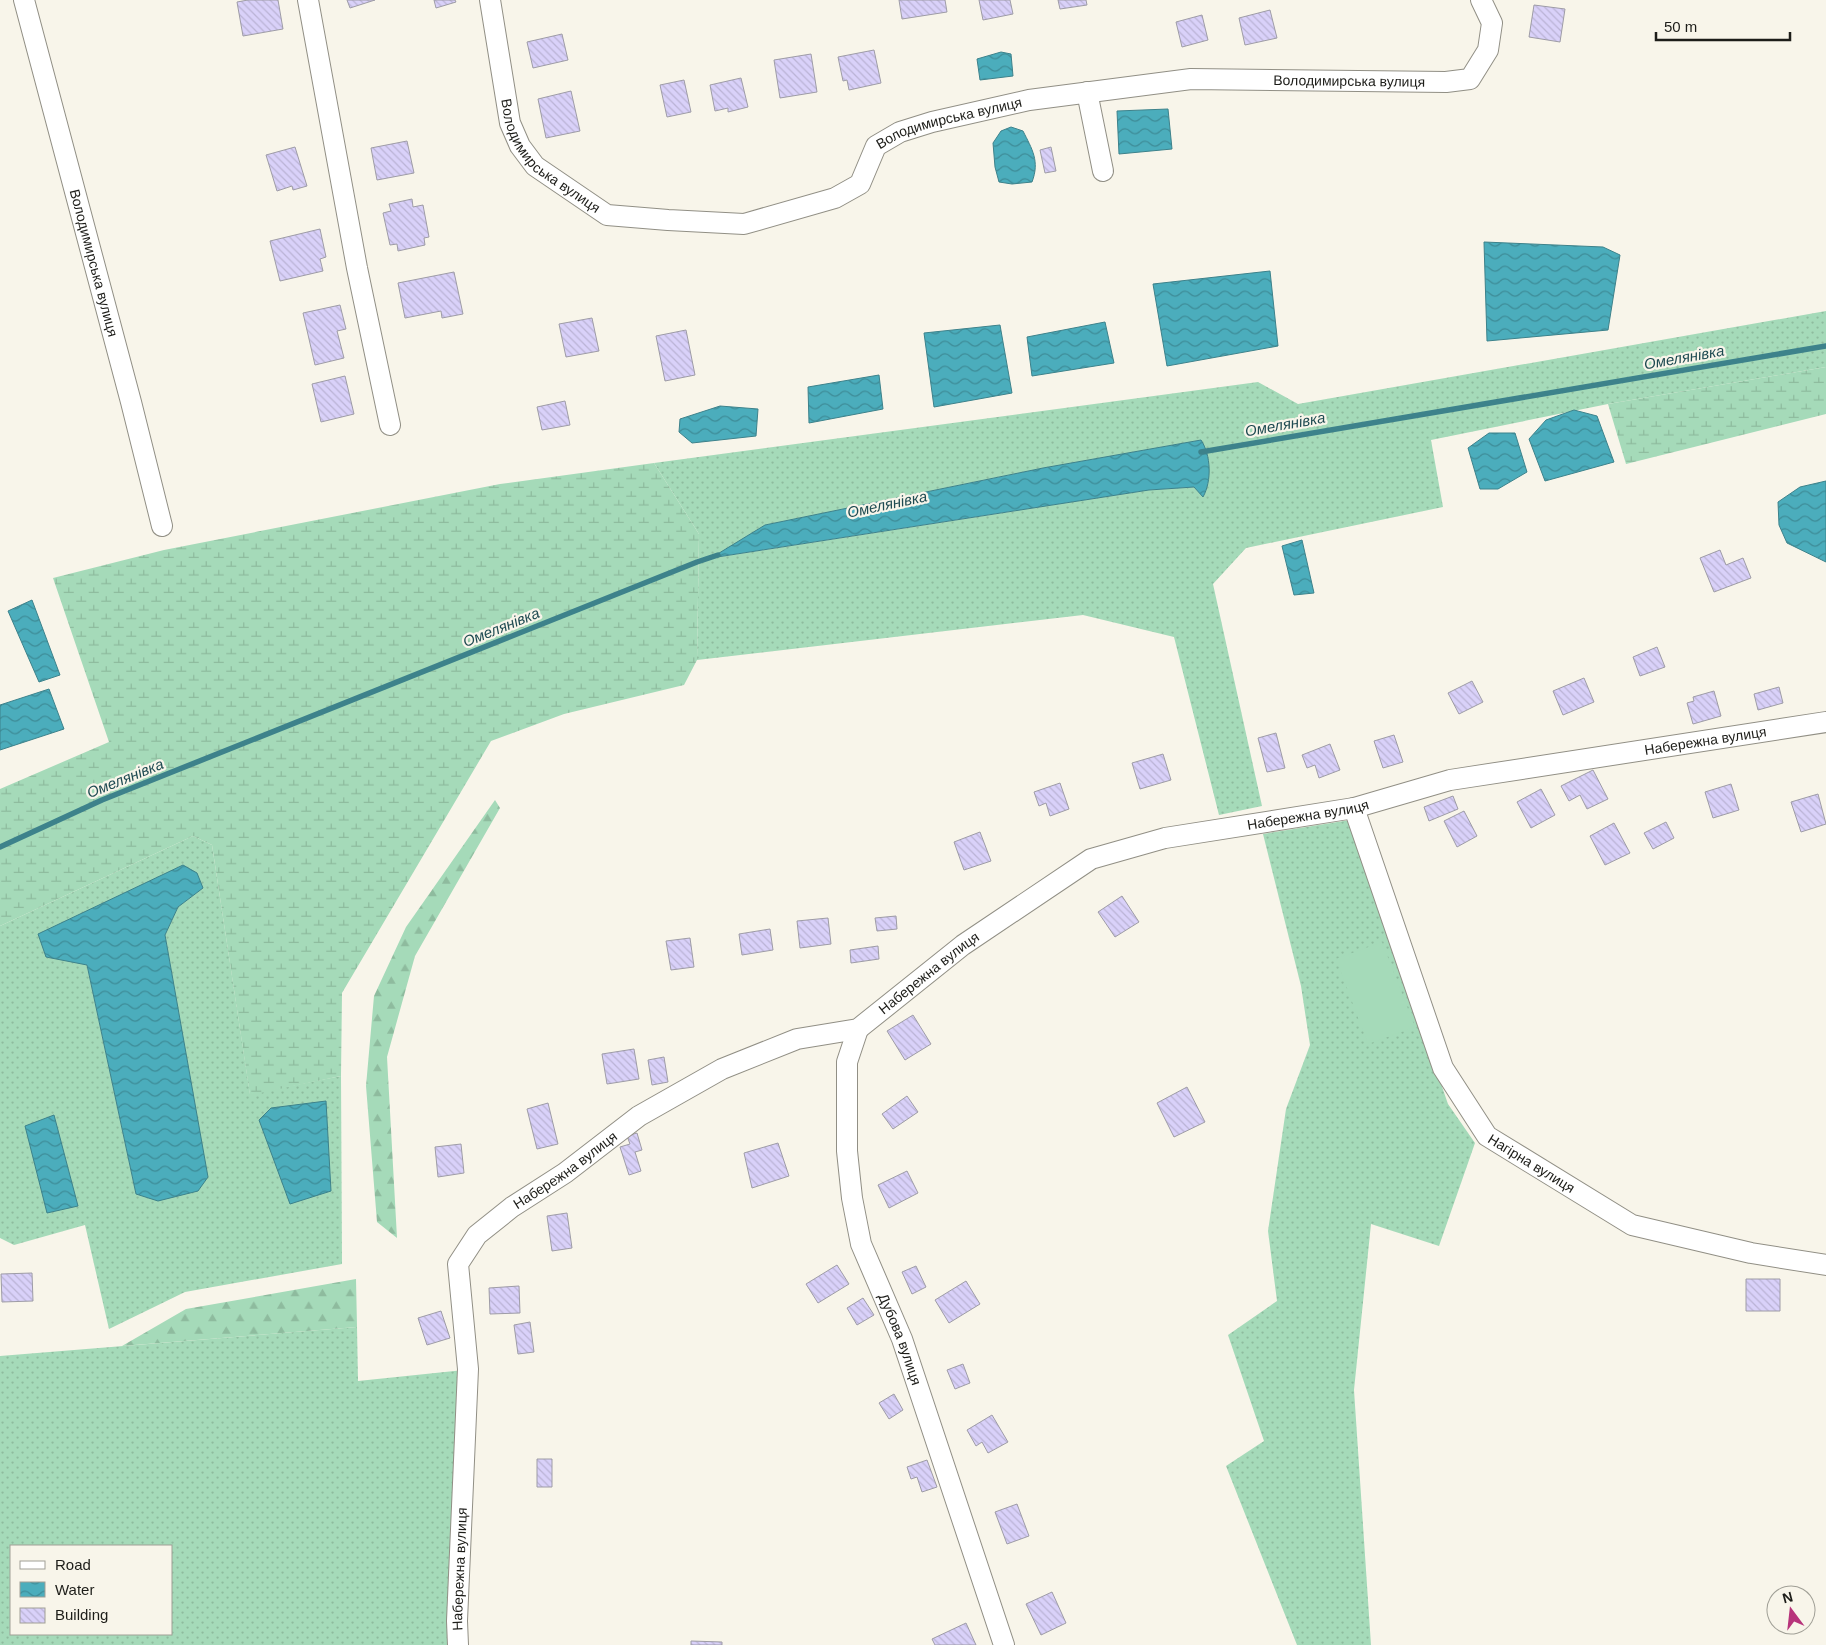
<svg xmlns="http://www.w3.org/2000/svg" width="1826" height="1645" font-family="Helvetica,sans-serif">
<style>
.grass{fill:url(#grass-dots);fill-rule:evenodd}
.forest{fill:url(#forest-firs)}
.wetland{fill:url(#wetland-marsh)}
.pitch{fill:#a5dab9}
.water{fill:url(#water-waves);stroke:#3d828b}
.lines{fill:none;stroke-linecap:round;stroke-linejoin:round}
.stream{stroke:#3d828b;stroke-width:5.5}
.building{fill:url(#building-back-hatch);stroke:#9e9ca6}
.minor-casing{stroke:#918f85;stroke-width:22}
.minor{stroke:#fff;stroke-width:20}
.labels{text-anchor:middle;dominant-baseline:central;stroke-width:4.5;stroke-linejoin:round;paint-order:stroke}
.street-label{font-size:14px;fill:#1d1d19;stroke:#f8f5ea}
.water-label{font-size:15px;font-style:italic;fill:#1e4a51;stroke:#f8f5ea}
</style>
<defs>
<pattern id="grass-dots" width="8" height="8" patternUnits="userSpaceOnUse" patternTransform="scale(1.25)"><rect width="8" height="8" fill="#a5dab9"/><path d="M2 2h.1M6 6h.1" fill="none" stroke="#8ebb9e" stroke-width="1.8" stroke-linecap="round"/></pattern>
<pattern id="forest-firs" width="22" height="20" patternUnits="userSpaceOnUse" patternTransform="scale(1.25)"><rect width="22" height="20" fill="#a5dab9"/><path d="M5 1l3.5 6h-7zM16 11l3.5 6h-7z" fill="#8ebb9e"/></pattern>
<pattern id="wetland-marsh" width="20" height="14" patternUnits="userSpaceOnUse" patternTransform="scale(1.25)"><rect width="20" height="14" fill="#a5dab9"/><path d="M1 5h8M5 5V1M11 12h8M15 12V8" fill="none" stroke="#8ebb9e"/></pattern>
<pattern id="water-waves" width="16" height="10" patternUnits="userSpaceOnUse" patternTransform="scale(1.25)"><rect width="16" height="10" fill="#4badbc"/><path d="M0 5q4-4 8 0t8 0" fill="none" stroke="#3e8c98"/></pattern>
<pattern id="building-back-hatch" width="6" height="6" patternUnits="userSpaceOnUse" patternTransform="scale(1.25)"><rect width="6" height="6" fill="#d9d1f9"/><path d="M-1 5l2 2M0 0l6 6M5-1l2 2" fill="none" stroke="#bab3d5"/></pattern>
</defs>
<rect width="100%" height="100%" fill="#f8f5ea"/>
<!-- grass -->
<path class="grass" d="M1826 311V367L1608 404 1431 440 1443 507 1246 548 1213 584 1262 806 1219 815 1174 637 1083 615 697 660 699 534 654 463 1258 382 1298 404ZM1201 440 1203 496 1194 487 1149 490 712 558 765 525 1043 468Z
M1350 820 1448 1104 1475 1143 1439 1246 1371 1224 1354 1390 1371 1645H1297L1226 1466 1264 1441 1228 1335 1277 1301 1268 1231 1286 1109 1310 1045 1301 986 1263 834Z
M193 836 212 845 250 1094 341 1076 342 1264 185 1292 109 1329 85 1225 14 1245 0 1238V926ZM203 888 178 907 165 935 207 1177 136 1194 87 965Z
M357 1327 358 1381 464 1370 454 1645H0V1356ZM11 1546H171V1634H11Z"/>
<!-- forest -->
<path class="forest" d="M495 800 500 808 415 956 387 1057 397 1238 377 1222 366 1086 374 996 406 927Z
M356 1279 357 1327 122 1346 186 1309Z"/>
<!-- wetland -->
<path class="wetland" d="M1826 367V414L1626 464 1608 404Z
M654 463 699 534 697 660 684 685 564 714 491 741 342 993 341 1076 250 1095 212 845 193 836 0 926V789L109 742 53 578 164 550 500 484Z"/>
<!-- pitch -->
<path class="pitch" d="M1382 942 1415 1027 1368 1044 1336 959Z"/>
<!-- water -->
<path class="water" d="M1001 52 1011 54 1013 76 980 80 977 59Z
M1168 109 1172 149 1119 154 1117 111Z
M1011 127 1023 131C1032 149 1040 161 1032 182L1012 184 999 182 995 167 993 143 1001 131Z
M1484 242 1603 247 1620 255 1608 330 1487 341Z
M1270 271 1278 346 1167 366 1153 284Z
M1105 322 1114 363 1032 376 1027 337Z
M1000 325 1012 393 934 407 924 333Z
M879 375 883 409 809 423 808 387Z
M720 406 758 409 756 436 692 443 679 432 680 419Z
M1574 410 1597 416 1614 462 1545 481 1529 439 1546 420Z
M1489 433H1515L1527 472 1498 489H1480L1468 448Z
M1201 440C1211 455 1212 481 1203 497L1194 487 1149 490 711 558 765 525 1043 468Z
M1826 481V562L1787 543 1779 525 1778 502 1800 487Z
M1302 540 1314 593 1294 595 1282 546Z
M32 600 60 675 39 682 8 611Z
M49 689 64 729 0 750V705Z
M183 865 197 873 203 888 178 907 165 935 208 1177 198 1191 158 1201 136 1194 87 965 46 957 38 934Z
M326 1101 331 1191 290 1204 259 1120 271 1108Z
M54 1115 78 1206 47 1213 25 1126Z"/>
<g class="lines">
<!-- stream -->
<path class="stream" d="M1201 452 1826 346
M0 847 102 800 697 562 718 555"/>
</g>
<!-- building -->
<path class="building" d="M248 0H278L283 29 243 36 237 2Z
M347 0H375L350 8Z
M434 0H455L456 2 436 8Z
M899 0H945L947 12 902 19Z
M979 0H1010L1013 14 983 20Z
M1058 0H1086L1087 5 1060 9Z
M1534 5 1565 9 1560 42 1529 37Z
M1270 10 1277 38 1245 45 1239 18Z
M1202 15 1208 40 1182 47 1176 22Z
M562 34 568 60 533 68 527 42Z
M874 50 881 83 849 90 847 80 843 81 838 57Z
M811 54 817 92 780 98 774 60Z
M741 78 748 107 728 112V108L715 111 710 85Z
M684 80 691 112 667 117 660 85Z
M571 91 580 131 546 138 538 99Z
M407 141 414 173 377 180 371 148Z
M295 147 307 186 293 190 292 186 277 191 266 155Z
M1051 147 1056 171 1045 173 1040 150Z
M412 199 413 207 423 205 429 237 424 238 425 245 398 251 397 244 390 245 383 213 391 211 389 204Z
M320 229 326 257 320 259 323 271 280 281 270 241Z
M454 272 463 314 442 318 441 311 405 318 398 283Z
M340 305 346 329 337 331 344 358 315 365 303 313Z
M592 318 599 351 566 357 559 324Z
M686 330 695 375 665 381 656 336Z
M345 376 354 414 321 422 312 384Z
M565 401 570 425 542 430 537 407Z
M1720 550 1726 565 1743 558 1751 578 1714 592 1700 558Z
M1657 647 1665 667 1640 676 1633 657Z
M1584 678 1594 702 1563 715 1553 691Z
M1472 681 1483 702 1459 714 1448 693Z
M1779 687 1783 703 1758 710 1754 694Z
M1714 691 1721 716 1693 724 1687 703 1694 701 1693 697Z
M1276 733 1285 768 1267 772 1258 738Z
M1394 735 1403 762 1383 768 1374 741Z
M1330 744 1340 770 1319 778 1315 765 1307 768 1302 755Z
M1163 754 1171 780 1140 789 1132 763Z
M1593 770 1608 799 1587 809 1580 795 1569 801 1561 786Z
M1060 783 1069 809 1050 816 1046 803 1039 806 1034 792Z
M1731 784 1739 810 1713 818 1705 792Z
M1541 789 1555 815 1531 828 1517 802Z
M1818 794 1826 824 1801 832 1791 802Z
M1453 796 1458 809 1429 821 1424 807Z
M1464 811 1477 836 1457 847 1444 821Z
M1666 822 1674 838 1653 849 1644 833Z
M1614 823 1630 853 1605 865 1590 836Z
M980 832 991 861 964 870 954 842Z
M1122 896 1139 922 1115 937 1098 912Z
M896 916 897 929 877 931 875 918Z
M828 918 831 944 800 948 797 921Z
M770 929 773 950 742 955 739 934Z
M690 938 694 967 671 970 666 941Z
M878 946 879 959 851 963 850 950Z
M913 1015 931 1044 905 1060 887 1031Z
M634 1049 639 1079 607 1084 602 1054Z
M664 1057 668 1082 652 1085 648 1060Z
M1187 1087 1205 1122 1174 1137 1157 1103Z
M907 1096 918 1112 893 1129 882 1114Z
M548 1103 558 1144 537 1149 527 1109Z
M637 1133 642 1150 635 1152 641 1171 629 1175 620 1147 630 1144 627 1136Z
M778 1143 789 1176 752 1188 744 1153Z
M461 1144 464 1173 438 1177 435 1147Z
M907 1171 918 1193 889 1208 878 1185Z
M567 1213 572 1248 552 1251 547 1216Z
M837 1265 849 1284 818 1303 806 1284Z
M916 1266 926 1287 912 1294 902 1272Z
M32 1273 33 1301 2 1302 1 1274Z
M1746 1279H1780V1311H1746Z
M966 1281 980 1304 949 1323 935 1300Z
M519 1286 520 1313 490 1314 489 1288Z
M863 1298 874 1315 857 1325 847 1308Z
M441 1311 450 1338 427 1345 418 1318Z
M530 1322 534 1352 518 1354 514 1325Z
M963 1364 970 1383 955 1389 947 1370Z
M894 1394 903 1410 889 1419 879 1403Z
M992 1415 1008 1442 988 1453 982 1442 976 1446 967 1430Z
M537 1459H552V1487H537Z
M927 1460 937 1487 922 1492 917 1477 911 1479 907 1467Z
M1017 1504 1029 1536 1007 1544 995 1512Z
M1052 1592 1066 1623 1041 1635 1026 1604Z
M966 1623 976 1645H935L932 1639Z
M691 1641 722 1642V1645H691Z"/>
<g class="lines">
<defs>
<g id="minor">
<path id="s1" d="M24 0 131 402 162 526"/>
<path d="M308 0 357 268 390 425"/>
<path id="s2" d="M490 0 510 123 520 146 535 166 607 215 668 220 744 224 835 198 860 184 876 146 900 132 932 122 1029 100 1191 79 1446 82 1470 79 1488 50 1492 23 1481 0"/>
<path d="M1087 92 1103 171"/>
<path id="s3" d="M1354 808 1443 1068 1487 1136 1632 1225 1751 1253 1826 1265"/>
<path id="s4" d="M858 1029 847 1062V1151L852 1198 861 1244 902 1339 1004 1645"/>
<path id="s5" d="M458 1645 457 1621 468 1369 458 1264 477 1235 512 1207 565 1173 639 1116 722 1069 797 1039 858 1029 963 945 1091 859 1165 838 1354 808 1450 780 1826 722"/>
</g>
</defs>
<!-- minor casing -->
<use href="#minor" class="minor-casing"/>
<!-- minor -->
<use href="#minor" class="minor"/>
</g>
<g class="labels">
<!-- street labels -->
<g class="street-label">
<text stroke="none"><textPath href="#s2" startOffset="1046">Володимирська вулиця</textPath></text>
<text stroke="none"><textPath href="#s2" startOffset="641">Володимирська вулиця</textPath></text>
<text stroke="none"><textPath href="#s2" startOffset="176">Володимирська вулиця</textPath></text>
<text stroke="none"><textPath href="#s1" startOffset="272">Володимирська вулиця</textPath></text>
<text stroke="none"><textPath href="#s5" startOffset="1771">Набережна вулиця</textPath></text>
<text stroke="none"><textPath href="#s5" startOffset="1366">Набережна вулиця</textPath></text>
<text stroke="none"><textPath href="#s5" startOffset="946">Набережна вулиця</textPath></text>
<text stroke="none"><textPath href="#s3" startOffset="408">Нагірна вулиця</textPath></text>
<text stroke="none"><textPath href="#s5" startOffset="526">Набережна вулиця</textPath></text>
<text stroke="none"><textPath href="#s4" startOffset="321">Дубова вулиця</textPath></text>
<text stroke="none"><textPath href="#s5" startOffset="76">Набережна вулиця</textPath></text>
</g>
<!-- water labels -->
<g class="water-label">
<text transform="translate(1684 357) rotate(-10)">Омелянівка</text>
<text transform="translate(1285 424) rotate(-10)">Омелянівка</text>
<text transform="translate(887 504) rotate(-12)">Омелянівка</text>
<text transform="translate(501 627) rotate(-22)">Омелянівка</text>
<text transform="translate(125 778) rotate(-22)">Омелянівка</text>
</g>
</g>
<!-- legend -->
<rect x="10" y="1545" width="162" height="90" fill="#f8f5ea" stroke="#a09f96"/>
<rect x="20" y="1561" width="25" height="8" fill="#ffffff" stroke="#a09f96"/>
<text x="55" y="1570" font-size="15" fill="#1d1d19">Road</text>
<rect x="20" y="1582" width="25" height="15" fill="url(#water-waves)" stroke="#a09f96"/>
<text x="55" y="1595" font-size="15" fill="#1d1d19">Water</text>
<rect x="20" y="1608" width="25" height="15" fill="url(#building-back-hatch)" stroke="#a09f96"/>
<text x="55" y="1620" font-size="15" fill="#1d1d19">Building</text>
<!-- north arrow -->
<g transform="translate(1791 1610) rotate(345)"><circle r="24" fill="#f8f5ea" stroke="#a09f96"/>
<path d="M0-4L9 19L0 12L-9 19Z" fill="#b7347b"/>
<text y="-8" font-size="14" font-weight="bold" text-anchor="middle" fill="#1d1d19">N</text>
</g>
<!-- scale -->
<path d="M1656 32v8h134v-8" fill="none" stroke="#1d1d19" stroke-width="2.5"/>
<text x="1664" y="32" font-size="15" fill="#1d1d19" stroke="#f8f5ea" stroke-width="4" paint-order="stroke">50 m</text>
</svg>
